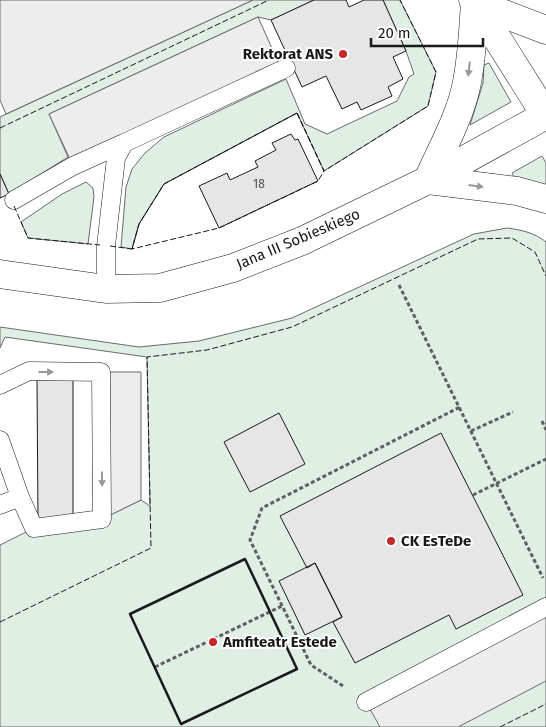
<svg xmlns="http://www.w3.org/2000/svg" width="546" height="727" font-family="'Fira Sans',sans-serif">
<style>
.green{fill:#e0efe3;stroke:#6a6a6a}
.parking{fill:#ededed;stroke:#6a6a6a}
.building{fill:#e6e6e6;stroke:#1a1a1a}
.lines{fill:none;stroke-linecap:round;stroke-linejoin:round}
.lane-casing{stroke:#1a1a1a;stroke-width:19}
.street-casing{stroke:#1a1a1a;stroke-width:29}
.secondary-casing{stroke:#1a1a1a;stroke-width:29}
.path{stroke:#5f5f5f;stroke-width:3;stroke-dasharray:4 2.5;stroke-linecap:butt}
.lane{stroke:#fff;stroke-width:18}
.street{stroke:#fff;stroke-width:28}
.secondary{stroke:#fff;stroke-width:28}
.fence{stroke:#1a1a1a;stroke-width:1;stroke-dasharray:6 2.5;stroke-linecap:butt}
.wall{stroke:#1a1a1a;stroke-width:2.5}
.oneway{fill:#989898}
.poi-dot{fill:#c62828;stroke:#fff;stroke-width:2}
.labels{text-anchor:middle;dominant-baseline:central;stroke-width:4;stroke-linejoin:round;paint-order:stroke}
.number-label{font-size:12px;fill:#4d4d4d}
.poi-label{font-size:15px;font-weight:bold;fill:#1a1a1a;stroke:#fff;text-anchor:start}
.street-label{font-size:15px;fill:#1a1a1a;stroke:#fff}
</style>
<rect width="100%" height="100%" fill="#fff"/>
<!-- green -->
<path class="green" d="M253 0H314L271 20 258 17 49 114 68 157 9 194 0 174V117Z
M383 0H400L436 72 428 106 324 171 297 113 164 184 139 224 132 249 121 247 126 187 132 169 145 153 164 137 286 79 305 124 327 134 397 101 409 77 414 74 406 51Z
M489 63 511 102 470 125 483 83 484 65Z
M542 156 546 163V185L514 177 512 173Z
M86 182 93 188 94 197 88 244 28 238 21 222 62 194Z
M507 228C522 230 535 233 546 242V727H0V545L34 528 102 519 141 500 150 506 147 357 5 337 0 348V327L139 347 199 341 292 318 474 234Z"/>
<!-- parking -->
<path class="parking" d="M0 0H253L6 114 0 100Z
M258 17 282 71 73 166 49 114Z
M101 372H141V500L102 519Z
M546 607V681L458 727H380L366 702Z"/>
<!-- building -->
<path class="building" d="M314 0H346L349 7 364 0H383L406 51 393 57 403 79 388 87 392 96 361 110 357 102 342 109 326 76 302 87 271 20Z
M291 134 295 140 298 139 318 181 219 228 199 186 227 173 230 180 258 167 255 161 276 150 272 143Z
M0 174 9 194 0 198Z
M73 379V520H38L37 380Z
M279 413 305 464 250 492 224 442Z
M441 433 523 595 456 629 449 615 355 663 333 622 342 617 315 563 307 568 280 516Z
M315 563 342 617 305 635 279 581Z"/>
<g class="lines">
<defs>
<path id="lane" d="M14 200 73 166 124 143
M106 289V246L116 158 124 143 286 68
M0 385 29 371 101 372 102 519 34 528 20 497
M0 440 20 497 0 505
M366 702 546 607"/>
<path id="street" d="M473 0 546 116
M475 3 546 30
M428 180C441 150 459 119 466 87 472 60 473 31 475 3"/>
<path id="secondary" d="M428 180 517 191 546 199
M0 274 106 289 160 288 233 268 302 241 428 180 546 115"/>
</defs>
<!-- lane casing -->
<use href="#lane" class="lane-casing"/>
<!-- street casing -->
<use href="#street" class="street-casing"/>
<!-- secondary casing -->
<use href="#secondary" class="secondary-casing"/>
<!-- path -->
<path class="path" d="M399 285 543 578
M542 421 546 430
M471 431 513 412
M473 495 546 459
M155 667 282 606
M343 686 311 665 250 540 262 508 460 407"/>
<!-- lane -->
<use href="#lane" class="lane"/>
<!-- street -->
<use href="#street" class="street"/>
<!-- secondary -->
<use href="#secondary" class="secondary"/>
<!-- fence -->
<path class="fence" d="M297 113 324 171 318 181 219 228 132 249 139 224 164 184Z
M0 128 269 0
M14 206 28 238 100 245
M110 246 132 249 139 224 164 184 297 113 324 171 428 106 436 72 400 0
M0 622 151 548 147 357 207 350 292 327 478 239 512 238 535 252 546 276
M500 727 546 704"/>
<!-- wall -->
<path class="wall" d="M245 559 297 669 181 724 130 614Z"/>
</g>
<!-- one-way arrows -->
<defs><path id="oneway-solid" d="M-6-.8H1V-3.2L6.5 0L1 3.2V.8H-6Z" transform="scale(1.25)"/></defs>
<g class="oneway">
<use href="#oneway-solid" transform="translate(469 69) rotate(97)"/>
<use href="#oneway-solid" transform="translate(476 186) rotate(7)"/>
<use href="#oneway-solid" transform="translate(46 372)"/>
<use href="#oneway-solid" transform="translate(102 479) rotate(89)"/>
</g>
<!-- markers -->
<g class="poi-dot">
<circle cx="343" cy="54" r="5"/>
<circle cx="391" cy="541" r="5"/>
<circle cx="213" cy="642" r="5"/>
</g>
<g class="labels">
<!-- number labels -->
<g class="number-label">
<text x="259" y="184">18</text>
</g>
<!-- poi labels -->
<g class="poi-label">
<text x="333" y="54" text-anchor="end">Rektorat ANS</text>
<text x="401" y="541">CK EsTeDe</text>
<text x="223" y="642">Amfiteatr Estede</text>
</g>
<!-- street labels -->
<g class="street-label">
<text transform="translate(298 239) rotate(-23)">Jana III Sobieskiego</text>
</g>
</g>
<!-- scale -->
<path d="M371 38v8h112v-8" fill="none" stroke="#1a1a1a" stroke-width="2.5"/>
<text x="378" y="38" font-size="15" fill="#1a1a1a" stroke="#ffffff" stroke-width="4" paint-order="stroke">20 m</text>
</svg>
